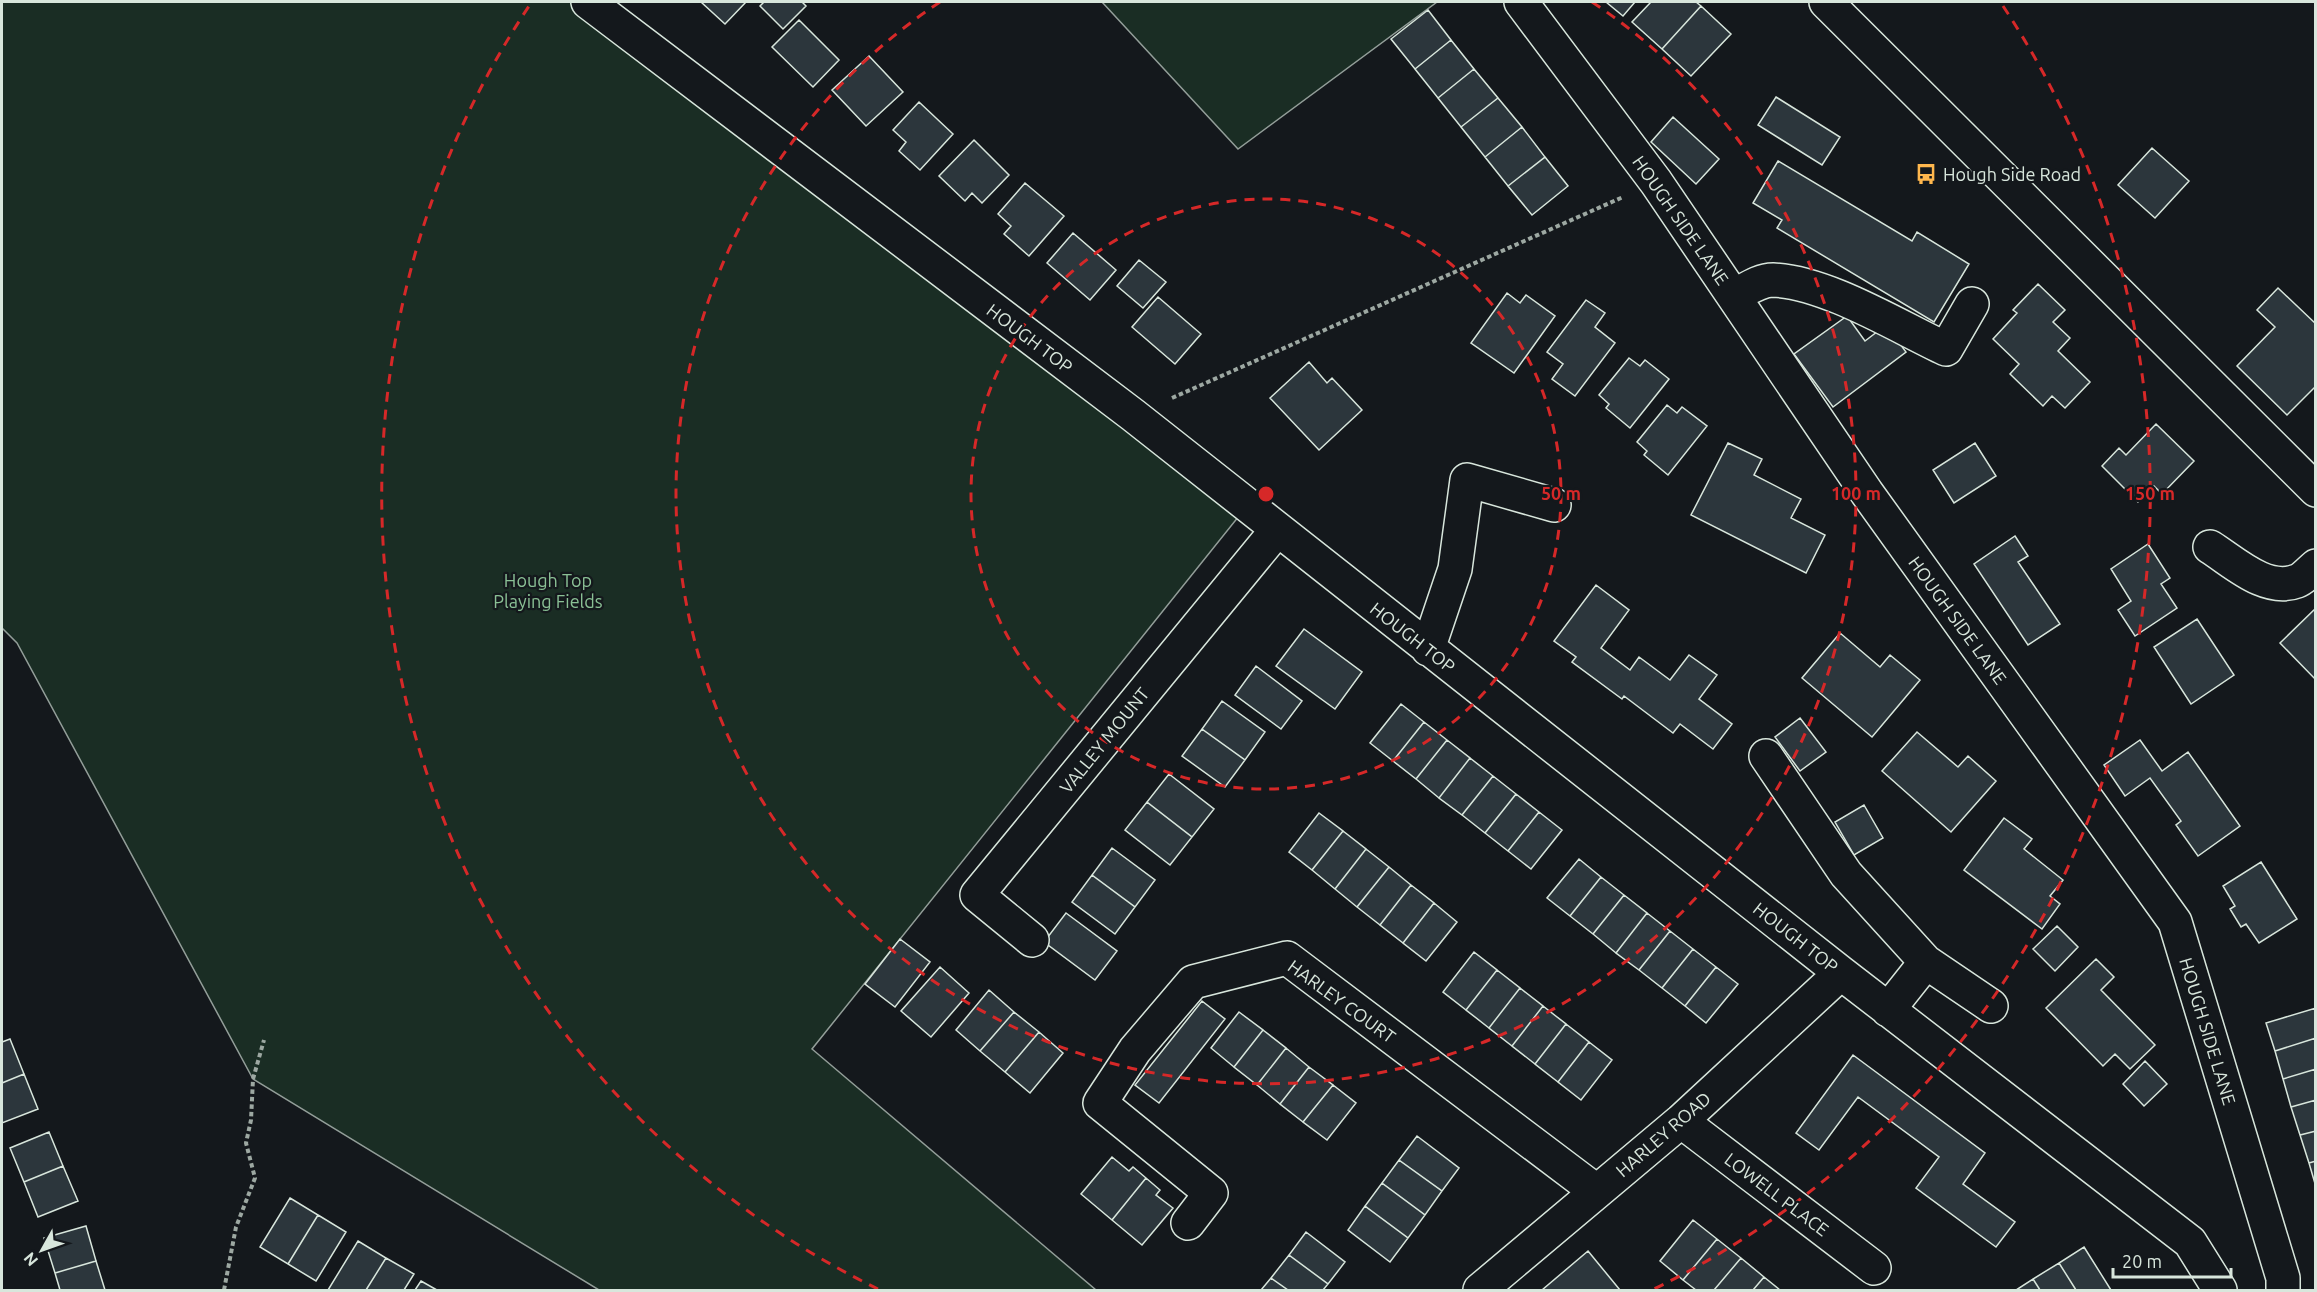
<svg xmlns="http://www.w3.org/2000/svg" width="2317" height="1292" font-family="Ubuntu,sans-serif">
<style>
.green{fill:#1a2d24;stroke:#939e99;stroke-width:1.5}
.building{fill:#2c363c;stroke:#d8e6dc;stroke-width:1.5}
.lines{fill:none;stroke-linecap:round;stroke-linejoin:round}
.minor-casing{stroke:#d8e6dc;stroke-width:36}
.major-casing{stroke:#d8e6dc;stroke-width:36}
.path{stroke:#9da8a2;stroke-width:4;stroke-dasharray:4.5 3;stroke-linecap:butt}
.minor{stroke:#14181c;stroke-width:33}
.major{stroke:#14181c;stroke-width:33}
.ring{fill:none;stroke:#d62828;stroke-width:3;stroke-dasharray:10 8}
.labels{text-anchor:middle;dominant-baseline:central;stroke-width:4.5;stroke-linejoin:round;paint-order:stroke}
.poi-label{font-size:18px;fill:#d8e6dc;stroke:#14181c;text-anchor:start}
.street-label{font-size:18px;fill:#d8e6dc;stroke:#14181c}
.park-label{font-size:18px;fill:#8ac095;stroke:#14181c}
.centre{fill:#d62828;stroke:#14181c;stroke-width:3}
.ring-label{font-size:18px;text-anchor:middle;font-weight:bold;fill:#d62828;stroke:#14181c;stroke-width:4.5;stroke-linejoin:round;paint-order:stroke}
</style>
<rect width="100%" height="100%" fill="#14181c"/>
<!-- green -->
<path class="green" d="M2 2H588L1247 506 812 1049 1096 1290H599L253 1079 17 643 2 628Z
M1102 2H1437L1238 149Z"/>
<!-- building -->
<path class="building" d="M701 2H746L725 24Z
M764 2H802L806 6 783 29 760 6Z
M1606 2H1635L1623 16Z
M1651 2H1696L1701 6 1662 49 1632 22Z
M1701 6 1731 34 1691 76 1662 49Z
M1428 10 1451 40 1415 69 1391 39Z
M799 20 839 60 813 87 772 47Z
M1451 40 1474 69 1438 98 1415 69Z
M869 56 903 92 866 126 832 90Z
M1474 69 1498 98 1461 127 1438 98Z
M1776 97 1840 137 1822 165 1758 125Z
M1498 98 1522 127 1485 157 1461 127Z
M919 102 953 134 920 170 899 151 906 142 893 130Z
M1673 117 1719 159 1696 184 1651 142Z
M1522 127 1545 157 1508 186 1485 157Z
M974 140 1009 175 982 203 972 193 965 201 939 176Z
M2152 148 2189 181 2155 218 2118 185Z
M1545 157 1568 186 1532 215 1508 186Z
M1778 161 1912 241 1917 232 1969 264 1934 322 1777 228 1782 220 1753 203Z
M1025 183 1064 216 1029 256 1004 234 1011 226 998 214Z
M1073 233 1116 270 1090 300 1047 263Z
M1139 260 1166 282 1143 308 1117 286Z
M2038 284 2065 310 2053 322 2070 338 2058 351 2090 382 2065 408 2052 396 2043 406 2010 374 2019 364 1993 339 2017 313 2013 310Z
M2278 288 2316 324V386L2287 415 2237 366 2275 327 2257 310Z
M1507 293 1520 303 1526 295 1555 316 1514 373 1471 343Z
M1158 297 1201 334 1175 364 1132 327Z
M1586 300 1605 313 1595 327 1615 343 1575 396 1552 379 1563 364 1547 352Z
M1847 316 1865 341 1886 325 1906 352 1833 407 1794 354Z
M1629 358 1640 366 1645 360 1669 379 1630 428 1606 408 1609 404 1599 395Z
M1309 362 1327 383 1332 378 1362 410 1319 450 1270 398Z
M1667 405 1677 413 1682 407 1707 426 1668 475 1644 455 1647 451 1637 442Z
M2156 424 2194 461 2162 494 2154 486 2138 502 2102 466 2119 448 2126 455Z
M1728 443 1762 459 1754 475 1801 499 1791 518 1825 535 1806 573 1691 515Z
M1975 443 1996 476 1954 503 1933 470Z
M2015 536 2028 556 2018 562 2060 624 2028 645 1974 564Z
M2148 544 2170 578 2161 584 2177 608 2135 636 2118 610 2131 601 2111 569Z
M1596 585 1629 610 1601 648 1630 670 1639 657 1670 680 1689 655 1717 675 1699 699 1732 724 1713 749 1680 724 1673 733 1624 696 1622 699 1572 662 1576 657 1554 641Z
M2316 608V680L2280 643Z
M2197 619 2234 675 2191 704 2154 647Z
M1304 629 1362 672 1335 709 1276 666Z
M1840 633 1880 667 1890 655 1920 680 1872 737 1802 678Z
M1256 666 1302 701 1281 729 1235 695Z
M1222 701 1265 732 1245 760 1202 729Z
M1401 704 1424 722 1393 761 1370 743Z
M1800 718 1826 752 1800 771 1775 737Z
M1424 722 1447 740 1416 779 1393 761Z
M1202 729 1245 760 1225 787 1182 756Z
M1917 732 1958 767 1968 756 1996 781 1951 832 1882 771Z
M1447 740 1470 758 1439 798 1416 779Z
M2140 740 2162 771 2188 752 2240 826 2198 856 2176 825 2181 821 2150 778 2125 796 2104 765Z
M1470 758 1493 776 1462 815 1439 798Z
M1169 774 1214 809 1192 837 1147 802Z
M1493 776 1516 794 1485 833 1462 815Z
M1516 794 1539 812 1508 851 1485 833Z
M1147 802 1192 837 1170 865 1125 830Z
M1864 805 1883 838 1854 855 1835 822Z
M1539 812 1562 830 1531 869 1508 851Z
M1319 813 1343 831 1312 870 1289 852Z
M2004 818 2032 839 2024 849 2063 880 2050 896 2060 904 2042 929 1964 870Z
M1343 831 1366 849 1335 889 1312 870Z
M1112 848 1155 880 1135 907 1092 875Z
M1366 849 1389 867 1357 907 1335 889Z
M1579 859 1601 877 1570 916 1547 898Z
M2261 862 2297 919 2259 943 2246 924 2241 927 2230 909 2235 906 2223 886Z
M1389 867 1411 885 1380 925 1357 907Z
M1092 875 1135 907 1115 934 1072 902Z
M1601 877 1624 895 1593 934 1570 916Z
M1411 885 1434 903 1403 943 1380 925Z
M1624 895 1647 913 1616 953 1593 934Z
M1434 903 1457 922 1426 961 1403 943Z
M1066 913 1117 951 1095 980 1044 942Z
M1647 913 1670 931 1639 970 1616 953Z
M2057 926 2078 947 2055 971 2033 949Z
M1670 931 1693 949 1662 988 1639 970Z
M900 939 930 962 895 1007 865 984Z
M1693 949 1716 967 1685 1006 1662 988Z
M1474 952 1497 970 1466 1010 1443 992Z
M2096 959 2114 977 2101 990 2155 1045 2130 1069 2115 1054 2103 1066 2046 1008Z
M940 967 969 993 931 1037 901 1011Z
M1716 967 1738 984 1706 1023 1685 1006Z
M1497 970 1520 988 1489 1028 1466 1010Z
M1520 988 1543 1006 1512 1046 1489 1028Z
M989 990 1014 1012 980 1051 956 1030Z
M1202 1001 1225 1019 1159 1103 1135 1085Z
M1543 1006 1566 1024 1535 1064 1512 1046Z
M2316 1008V1038L2275 1051 2266 1023Z
M1014 1012 1039 1032 1005 1072 980 1051Z
M1239 1012 1263 1030 1234 1067 1211 1048Z
M1566 1024 1589 1042 1558 1082 1535 1064Z
M1263 1030 1286 1048 1257 1085 1234 1067Z
M1039 1032 1063 1053 1030 1093 1005 1072Z
M2316 1038V1069L2283 1079 2275 1051Z
M10 1039 24 1074 2 1083V1042Z
M1589 1042 1612 1060 1581 1100 1558 1082Z
M1286 1048 1309 1067 1280 1104 1257 1085Z
M1853 1055 1985 1153 1963 1184 2015 1222 1996 1247 1916 1188 1939 1157 1858 1097 1819 1150 1796 1133Z
M2145 1061 2167 1084 2144 1106 2123 1084Z
M1309 1067 1333 1085 1303 1122 1280 1104Z
M2316 1069V1100L2291 1107 2283 1079Z
M24 1074 38 1109 2 1123V1083Z
M1333 1085 1356 1103 1327 1140 1303 1122Z
M2316 1100V1131L2300 1135 2291 1107Z
M2316 1131V1161L2309 1163 2300 1135Z
M49 1132 63 1166 24 1182 10 1148Z
M1417 1136 1459 1168 1442 1191 1399 1160Z
M1112 1157 1129 1171 1133 1167 1146 1178 1112 1220 1081 1194Z
M1399 1160 1442 1191 1425 1215 1382 1183Z
M2316 1161V1187L2309 1163Z
M63 1166 78 1201 38 1217 24 1182Z
M1146 1178 1160 1190 1156 1195 1173 1208 1142 1245 1112 1220Z
M1382 1183 1425 1215 1408 1238 1365 1206Z
M290 1198 318 1215 288 1264 260 1247Z
M1365 1206 1408 1238 1390 1262 1348 1230Z
M318 1215 346 1232 316 1281 288 1264Z
M1693 1220 1717 1239 1683 1280 1660 1261Z
M86 1226 96 1261 55 1273 44 1238Z
M1306 1232 1345 1262 1328 1284 1289 1255Z
M1717 1239 1741 1258 1714 1290H1696L1683 1280Z
M358 1241 386 1258 366 1290H328Z
M2084 1247 2111 1290H2076L2059 1263Z
M1588 1251 1620 1290H1542Z
M1289 1255 1328 1284 1323 1290H1288L1271 1278Z
M386 1258 414 1274 404 1290H366Z
M1741 1258 1764 1277 1753 1290H1714Z
M96 1261 105 1290H60L55 1273Z
M2059 1263 2076 1290H2040L2033 1279Z
M1764 1277 1780 1290H1753Z
M1271 1278 1288 1290H1261Z
M2033 1279 2040 1290H2016Z
M421 1281 437 1290H415Z"/>
<g class="lines">
<defs>
<path id="minor" d="M588 2 1133 415 1841 973 2190 1242 2220 1290
M1521 2 1656 182 1867 493 2175 922 2283 1278V1290
M1734 296C1746 290 1759 280 1773 280 1826 282 1897 326 1946 349L1972 304
M2210 547C2234 562 2266 593 2297 581 2303 579 2310 571 2316 566
M1428 649 1455 569 1467 480 1554 505
M1766 756 1846 874 1926 962 1991 1006
M1032 940 977 895 1277 530
M1888 1010 1926 962
M1681 1121 1874 1268
M1188 1223 1211 1193 1100 1103 1135 1050 1193 982 1287 958 1596 1191
M1480 1290 1681 1121 1841 973"/>
<path id="major" d="M1826 2 2316 490"/>
</defs>
<!-- minor casing -->
<use href="#minor" class="minor-casing"/>
<!-- major casing -->
<use href="#major" class="major-casing"/>
<!-- path -->
<path class="path" d="M1172 398 1623 197
M224 1290 236 1227 255 1178 246 1143 251 1120 253 1079 264 1040"/>
<!-- minor -->
<use href="#minor" class="minor"/>
<!-- major -->
<use href="#major" class="major"/>
</g>
<!-- distance rings -->
<g class="ring">
<circle cx="1266" cy="494" r="295"/>
<path d="M1592 2A590 590 0 1 1 940 2"/>
<path d="M878 1289A884 884 0 0 1 529 6M2003 6A884 884 0 0 1 1654 1289"/>
</g>
<!-- icons -->
<defs>
<symbol id="bus-bare" viewBox="-9 -9 18 18"><path d="M-5-6H5V4H4V6H2V4H-2V6H-4V4H-5ZM-3.5-4V0h7V-4ZM-3.5 1.2v1.5H-2V1.2ZM2 1.2v1.5H3.5V1.2Z" fill="#ffb74d" stroke="#14181c" stroke-width="2.5" paint-order="stroke"/></symbol>
</defs>
<g fill-rule="evenodd">
<use href="#bus-bare" x="1911" y="159" width="30" height="30"/>
</g>
<g class="labels">
<!-- poi labels -->
<g class="poi-label">
<text x="1943" y="174">Hough Side Road</text>
</g>
<!-- street labels -->
<g class="street-label">
<text transform="translate(1681 220) rotate(55)">HOUGH SIDE LANE</text>
<text transform="translate(1030 338) rotate(37)">HOUGH TOP</text>
<text transform="translate(1958 620) rotate(54)">HOUGH SIDE LANE</text>
<text transform="translate(1413 637) rotate(38)">HOUGH TOP</text>
<text transform="translate(1104 740) rotate(-51)">VALLEY MOUNT</text>
<text transform="translate(1796 937) rotate(38)">HOUGH TOP</text>
<text transform="translate(1342 1001) rotate(36)">HARLEY COURT</text>
<text transform="translate(2208 1031) rotate(73)">HOUGH SIDE LANE</text>
<text transform="translate(1663 1134) rotate(-41)">HARLEY ROAD</text>
<text transform="translate(1777 1194) rotate(37)">LOWELL PLACE</text>
</g>
<!-- park labels -->
<g class="park-label">
<text x="548" y="580">Hough Top<tspan x="548" dy="21">Playing Fields</tspan></text>
</g>
</g>
<circle cx="1266" cy="494" r="9" class="centre"/>
<g class="ring-label">
<text x="1561" y="500">50 m</text>
<text x="1856" y="500">100 m</text>
<text x="2150" y="500">150 m</text>
</g>
<!-- border -->
<rect width="2317" height="1292" fill="none" stroke="#d8e6dc" stroke-width="6"/>
<!-- north arrow -->
<g transform="translate(42 1250) rotate(230)" stroke="#14181c" stroke-width="4.5" paint-order="stroke">
<path d="M0-4.5L10 22L0 15L-10 22Z" fill="#d8e6dc"/>
<text y="-9" font-size="16" font-weight="bold" text-anchor="middle" fill="#d8e6dc">N</text>
</g>
<!-- scale -->
<path d="M2113 1268v9h118v-9" fill="none" stroke="#d8e6dc" stroke-width="3"/>
<text x="2122" y="1268" font-size="18" fill="#d8e6dc" stroke="#14181c" stroke-width="4.5" paint-order="stroke">20 m</text>
</svg>
